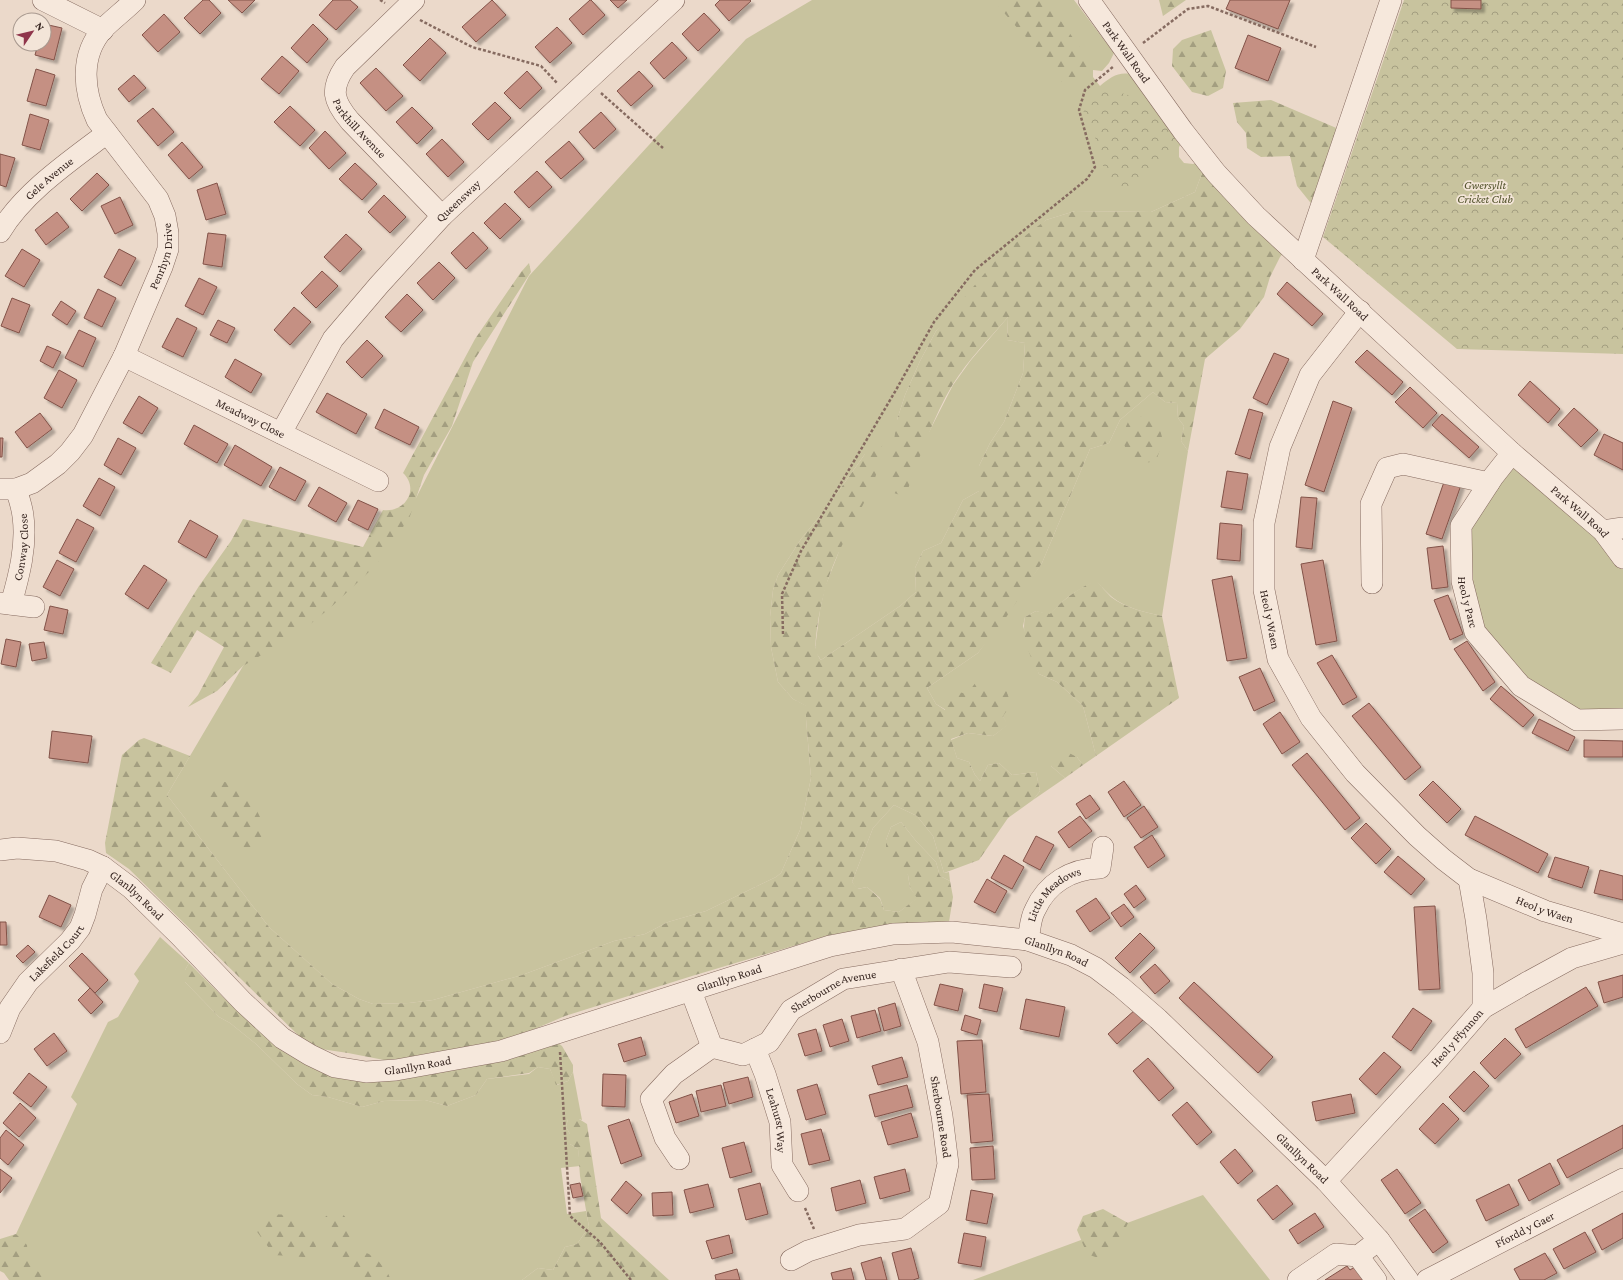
<svg xmlns="http://www.w3.org/2000/svg" width="1623" height="1280" font-family="'Crimson Pro',serif">
<style>
.grass{fill:#c8c39e}
.forest{fill:url(#forest-firs)}
.park{fill:url(#park-crowns)}
.building{fill:#c59083;stroke:#825248;filter:url(#shadow)}
.lines{fill:none;stroke-linecap:round;stroke-linejoin:round}
.minor-casing{stroke:#866b60;stroke-width:22}
.path{stroke:#866b60;stroke-width:2.5;stroke-dasharray:3 2;stroke-linecap:butt}
.minor{stroke:#f6e8dc;stroke-width:21}
.labels{text-anchor:middle;dominant-baseline:central;stroke-width:3.5;stroke-linejoin:round;paint-order:stroke}
.street-label{font-size:12px;fill:#382722;stroke:#f3e5d8}
.park-label{font-size:12px;font-style:italic;fill:#51522a;stroke:#f3e5d8}
</style>
<defs>
<pattern id="forest-firs" width="22" height="20" patternUnits="userSpaceOnUse"><rect width="22" height="20" fill="#c8c39e"/><path d="M5 1l3.5 6h-7zM16 11l3.5 6h-7z" fill="#a39e80"/></pattern>
<pattern id="park-crowns" width="20" height="18" patternUnits="userSpaceOnUse"><rect width="20" height="18" fill="#c8c39e"/><path d="M2 6a3 3 0 1 1 6 0M12 15a3 3 0 1 1 6 0" fill="none" stroke="#a39e80"/></pattern>
<filter id="shadow"><feDropShadow dx="3.5" dy="3.5" stdDeviation="1" flood-color="#0004"/></filter>
</defs>
<rect width="100%" height="100%" fill="#ebd9ca"/>
<!-- grass -->
<path class="grass" d="M812 0H1074L1114 53 1109 63 1102 71 1093 70V77L1100 86C1110 78 1117 72 1130 74L1184 140 1179 147V157L1184 163 1193 164 1202 161 1205 165 1195 192 1151 212 1075 211 1046 220 936 331 920 361 905 395 897 420 929 432 953 385 971 360 1008 317 1007 340 1025 343 1023 373 1004 422 990 443 979 466V491L963 500 941 543 923 551 915 568 916 592 900 606 821 660 816 653V641L820 610 825 587 838 554 865 454 828 506 801 539 778 575 773 590 770 617 771 647 778 682 793 699 807 706 806 719 811 778 800 830 781 873 776 877 706 911 668 922 645 934 614 941 522 975 433 1000 409 1003 373 1004 359 999 332 984 269 927 167 795 243 666 416 498 529 276 746 39Z
M1153 392 1165 402 1177 403 1178 418 1184 426 1181 441 1188 451 1162 616C1145 612 1125 608 1112 597 1106 592 1101 586 1096 581 1075 591 1065 597 1050 615L1036 611 1025 617 1023 626 1039 674 1057 682 1083 706 1096 756 1083 765 1077 757 1051 766 1065 778 1033 800 1040 791 1036 772 1012 775 999 763 988 765 980 781 975 775 969 762 957 758 951 740 968 733 993 736 1007 725 1003 716 967 694 946 710 936 704 927 688 978 653 1042 563 1090 449 1109 443 1120 420Z
M1512 453 1623 558V719L1577 720 1521 686 1475 632 1461 526Z
M894 805 917 816 933 836 944 873 949 872 950 881 940 876 936 862 916 841 901 822 891 827 886 840 908 875 910 888 918 898 899 912 884 910 880 898 867 887 857 889 852 882 873 828Z
M160 937 189 963 185 970V982L219 1017 230 1023 256 1044 297 1084 312 1095 328 1097 362 1107 384 1101 425 1100 447 1106 476 1095 487 1079 529 1074 538 1067 550 1069 557 1085 568 1081 573 1072 582 1120 579 1119H568L566 1127 570 1134V1144L578 1149 580 1166 561 1168 567 1214 586 1211 589 1227 577 1244 565 1247 553 1270 538 1268 522 1280H26L16 1234 77 1104 71 1097 108 1022 118 1017 139 981 134 974Z
M1203 1195 1270 1280H973Z"/>
<!-- forest -->
<path class="forest" d="M996 0H1046L1081 49 1089 63 1088 75 1079 84 1062 82 1052 71 1043 54 1019 30 999 7Z
M1159 0H1186L1163 16Z
M1211 30 1226 71 1223 88 1208 96 1192 92 1172 66 1173 49 1182 40Z
M1271 100 1341 130 1314 207 1297 186 1290 156 1261 157 1247 148 1246 133 1237 122 1233 103Z
M1205 165 1285 251 1280 257 1270 277 1264 297 1240 329 1205 359 1188 451 1181 441 1184 426 1178 418 1177 403 1165 402 1153 392 1120 420 1109 443 1090 449 1042 563 1005 619 978 653 927 688 936 704 945 710 947 702 955 691 967 694 976 682 985 684 991 691 1006 689 1011 705 1003 716 1008 725 993 736 968 733 951 739 957 758 969 762 975 775 980 781 988 765 999 763 1012 775 1036 772 1040 791 1033 800 1008 818 979 860 944 873 933 836 917 816 894 805 873 828 852 882 858 889 867 887 880 899 884 910 899 912 917 898 910 888 908 875 886 861V840L891 827 901 822 916 841 936 862 940 876 950 881 953 897 949 922 830 935 692 976 565 1016 502 1043 434 1058 384 1060 348 1053 321 1049 299 1036 129 869 106 853 105 843 122 755 139 740 144 738 190 756 167 795 269 927 332 984 359 999 373 1004 409 1003 433 1000 522 975 614 941 645 934 668 922 706 911 776 877 781 873 800 830 811 778 806 719V706L793 699 778 682 771 647 770 617 773 590 778 575 801 539 828 506 865 454 883 435C882 451 879 470 872 486 862 509 848 531 838 554 827 578 821 602 817 628 816 639 813 651 821 660L900 606 916 592 915 568 923 551 941 543 963 500 979 491V466L990 443 1004 422 1023 373 1025 343 1007 340 1008 317C989 339 968 360 953 384 933 417 921 454 908 489L905 494 900 495 894 493 888 481 897 420 905 395 920 361 936 331 1001 254 1046 220 1075 211 1151 212 1195 192Z
M529 263 531 272 473 362 452 426 424 475 410 516 389 549 371 570 330 608 303 630 243 666 217 691 188 707 198 695 224 647 197 630 171 673 151 663 199 586 231 541 243 519 363 547 383 510C405 513 420 489 403 473L475 339 521 272Z
M1144 416 1157 418 1163 441 1156 461 1139 464C1123 447 1118 442 1129 420Z
M1096 580C1101 586 1106 592 1111 597 1125 608 1145 612 1162 616L1179 698 1096 756 1083 706 1057 682 1039 674C1030 656 1021 638 1025 617L1036 611 1050 614C1066 597 1075 591 1096 580Z
M1067 752 1077 757 1083 765 1065 778 1051 766 1056 759Z
M221 781 237 785 253 803 265 827 257 849 239 853 211 826 207 800Z
M189 963 228 1002 303 1061 332 1068 551 1038 562 1046 573 1065V1072L568 1081 556 1085 550 1069 538 1067 529 1073 487 1079 476 1095 447 1106 425 1100 384 1101 362 1107 328 1097 312 1095 297 1084 256 1044 230 1023 219 1017 185 982V970Z
M568 1119H579L587 1124 601 1218 669 1280H522L538 1268 553 1270 565 1247 577 1244 589 1227 580 1176 578 1149 570 1144V1134L566 1127Z
M337 1208 349 1221 353 1233 345 1247 349 1252C367 1250 374 1255 385 1269 387 1273 390 1275 390 1280H363C358 1266 346 1263 336 1253 329 1246 326 1226 325 1217Z
M1103 1209 1128 1223 1120 1240 1101 1259 1087 1254 1077 1230 1083 1216Z
M269 1214 292 1215 315 1238 317 1258 274 1255 255 1229Z
M16 1234 27 1245 28 1257 32 1268 48 1277 50 1280H9L4 1273 0 1271V1239Z"/>
<!-- park -->
<path class="park" d="M1404 0H1623V354L1457 349 1323 237Z
M1100 86 1146 101 1165 127 1169 126 1184 140 1123 195 1102 164 1094 133 1085 120 1083 107 1088 99 1093 101 1095 98 1091 92Z"/>
<!-- building -->
<path class="building" d="M203 0H209L221 13 200 34 184 18Z
M228 0H255L242 13Z
M333 0H350L358 7 336 30 319 15Z
M492 0 506 15 476 42 462 27Z
M590 0H591L605 15 583 35 569 19Z
M610 0H627L618 8Z
M720 0H750L751 1 729 21 715 5Z
M1230 0H1290L1278 29 1226 9Z
M1451 0H1481V9L1451 8Z
M704 13 720 30 698 51 682 34Z
M164 14 180 32 158 52 142 35Z
M44 24 62 28 54 60 35 55 38 44H44Z
M313 24 328 39 307 63 291 48Z
M557 27 572 43 550 63 535 47Z
M1248 35 1281 48 1268 81 1235 68Z
M430 38 446 53 420 81 403 65Z
M672 42 687 58 664 79 650 63Z
M282 56 299 71 279 94 261 79Z
M376 68 403 96 386 111 360 83Z
M36 69 55 75 46 106 27 101Z
M527 71 542 88 520 109 504 93Z
M639 71 653 86 631 106 617 91Z
M134 75 146 88 129 102 118 89Z
M495 102 511 118 488 140 472 124Z
M290 106 315 130 300 146 274 122Z
M412 107 433 128 417 144 396 122Z
M153 108 174 132 158 146 137 121Z
M601 112 616 129 594 149 579 132Z
M30 114 49 120 40 150 22 145Z
M325 131 346 153 329 169 309 148Z
M442 139 464 162 448 177 426 154Z
M569 141 584 159 561 179 545 162Z
M182 142 203 167 189 179 168 155Z
M0 154 15 158 6 187 0 185Z
M355 163 377 184 362 200 339 179Z
M537 171 552 187 529 208 514 192Z
M97 173 109 185 82 211 70 199Z
M217 183 226 214 206 220 197 190Z
M384 195 406 217 390 233 368 212Z
M120 197 133 225 115 234 101 206Z
M505 203 521 219 500 239 484 223Z
M57 212 69 227 46 245 35 230Z
M473 232 488 248 466 269 451 253Z
M208 233 226 235 222 267 203 264Z
M346 234 362 249 340 272 324 257Z
M22 249 40 260 24 287 5 276Z
M119 249 136 258 121 286 104 277Z
M439 262 455 278 433 300 417 283Z
M322 271 338 286 316 308 301 293Z
M199 278 217 287 203 315 185 306Z
M1287 282 1323 314 1312 326 1277 294Z
M98 289 116 298 102 327 84 318Z
M407 294 423 310 401 332 385 317Z
M12 298 30 305 19 333 1 326Z
M61 301 76 311 67 325 52 315Z
M294 307 311 322 290 345 274 330Z
M177 318 197 328 183 357 162 347Z
M218 320 235 328 227 343 210 335Z
M79 330 96 338 83 367 65 358Z
M367 340 383 356 362 378 346 362Z
M47 346 61 352 53 368 40 361Z
M1367 350 1403 382 1392 395 1355 362Z
M1274 353 1289 359 1267 405 1253 398Z
M235 359 262 374 251 393 225 377Z
M59 370 77 380 62 408 44 398Z
M1530 381 1560 409 1548 423 1518 395Z
M1410 387 1437 413 1423 428 1395 402Z
M327 393 367 414 356 434 316 412Z
M139 396 158 408 142 434 123 423Z
M1333 401 1352 408 1324 492 1305 485Z
M1574 408 1598 430 1581 447 1558 425Z
M384 409 419 427 410 445 375 428Z
M1249 409 1263 413 1250 459 1235 454Z
M40 413 52 429 27 448 15 432Z
M1442 414 1479 447 1469 458 1432 425Z
M194 425 228 444 217 463 184 444Z
M1604 434 1623 443V470L1594 455Z
M0 438H3L2 457H0Z
M118 438 136 448 121 475 104 465Z
M235 445 272 467 261 486 224 465Z
M280 467 306 481 295 501 269 487Z
M1227 471 1248 474 1242 510 1221 507Z
M99 478 115 487 100 516 83 506Z
M1445 479 1461 485 1442 539 1426 534Z
M319 487 347 503 336 522 308 506Z
M1301 497 1317 498 1312 549 1296 547Z
M358 500 378 509 368 530 348 520Z
M77 519 94 528 76 562 59 553Z
M190 520 218 536 206 558 178 542Z
M1220 523 1242 525 1240 561 1217 559Z
M1443 546 1448 587 1432 589 1427 548Z
M57 560 74 569 60 596 43 587Z
M1323 560 1337 641 1316 645 1301 564Z
M144 565 167 580 148 609 125 594Z
M1232 576 1247 658 1227 661 1212 580Z
M1448 595 1463 634 1450 640 1434 600Z
M50 606 68 610 63 634 44 630Z
M6 639 21 642 16 667 1 664Z
M1467 641 1495 682 1483 691 1454 649Z
M44 642 47 658 32 661 29 644Z
M1332 655 1357 697 1343 705 1317 663Z
M1260 668 1275 701 1254 711 1239 677Z
M1501 686 1534 715 1523 727 1490 699Z
M1369 703 1421 767 1405 780 1352 716Z
M1280 712 1300 742 1282 754 1263 724Z
M1539 719 1575 737 1568 751 1532 733Z
M52 731 92 736 88 763 49 758Z
M1584 740 1623 741V757H1584Z
M1307 753 1360 818 1345 830 1292 765Z
M1124 781 1141 805 1124 817 1108 792Z
M1433 781 1461 809 1447 823 1419 795Z
M1090 795 1100 809 1086 819 1076 804Z
M1144 806 1158 827 1141 838 1127 818Z
M1080 816 1092 831 1069 848 1058 832Z
M1475 816 1548 854 1538 873 1465 835Z
M1366 823 1391 849 1376 864 1351 838Z
M1152 835 1165 856 1148 868 1134 847Z
M1036 836 1054 845 1040 870 1023 861Z
M1004 855 1024 867 1012 889 991 878Z
M1398 856 1425 879 1411 895 1384 872Z
M1555 857 1589 867 1582 888 1548 877Z
M1600 870 1623 876V900L1594 893Z
M987 879 1007 891 995 913 974 902Z
M1136 885 1146 899 1134 908 1124 894Z
M49 895 71 905 61 927 39 917Z
M1096 898 1110 918 1090 932 1076 911Z
M1124 904 1134 917 1121 927 1111 913Z
M1435 906 1440 989 1419 990 1414 907Z
M0 922H6L7 945H0Z
M1140 933 1155 948 1130 973 1115 958Z
M28 945 35 952 23 963 16 956Z
M82 953 108 980 95 993 69 966Z
M1155 964 1170 981 1155 994 1140 977Z
M1623 975V997L1604 1003 1598 982Z
M1194 982 1273 1057 1258 1073 1179 998Z
M940 984 963 989 958 1011 934 1005Z
M984 984 1003 988 997 1012 979 1008Z
M1586 987 1598 1006 1526 1048 1515 1029Z
M90 988 103 1002 91 1014 78 1000Z
M1026 999 1065 1007 1059 1037 1020 1029Z
M895 1003 901 1026 884 1031 878 1008Z
M1413 1008 1432 1021 1411 1051 1392 1037Z
M1136 1009 1144 1019 1117 1044 1108 1034Z
M875 1010 881 1031 857 1038 851 1016Z
M965 1015 981 1020 977 1035 961 1030Z
M842 1019 849 1041 830 1047 823 1025Z
M816 1029 822 1051 805 1056 798 1034Z
M54 1033 67 1051 47 1066 34 1049Z
M641 1037 646 1055 624 1062 618 1044Z
M1505 1038 1521 1054 1495 1079 1480 1063Z
M982 1040 986 1092 961 1094 957 1041Z
M1384 1052 1401 1067 1376 1095 1359 1079Z
M902 1057 908 1077 878 1085 872 1066Z
M1148 1058 1174 1088 1159 1101 1133 1071Z
M1474 1071 1489 1086 1464 1112 1449 1097Z
M29 1073 47 1087 31 1107 13 1093Z
M603 1074 626 1075 625 1107 602 1106Z
M748 1077 753 1097 729 1104 723 1083Z
M817 1084 826 1114 806 1120 797 1090Z
M721 1085 726 1106 701 1112 696 1091Z
M907 1085 913 1107 875 1117 869 1095Z
M692 1094 699 1116 676 1123 669 1102Z
M989 1094 993 1141 971 1143 967 1095Z
M1351 1094 1355 1113 1316 1121 1312 1102Z
M1187 1102 1212 1132 1197 1145 1172 1115Z
M20 1103 36 1118 19 1137 3 1123Z
M1443 1103 1459 1119 1435 1144 1419 1129Z
M911 1113 918 1137 888 1145 881 1122Z
M629 1119 642 1156 621 1164 608 1126Z
M1623 1125V1148L1567 1178 1557 1160Z
M821 1129 830 1160 809 1165 801 1134Z
M6 1130 24 1145 8 1165 0 1158V1138Z
M744 1142 752 1172 730 1178 722 1148Z
M993 1146 995 1179 972 1180 970 1148Z
M1235 1149 1253 1171 1238 1184 1220 1162Z
M1550 1163 1560 1184 1529 1201 1518 1180Z
M0 1169 12 1178 0 1193Z
M905 1169 910 1191 880 1199 874 1177Z
M1397 1169 1421 1203 1405 1214 1381 1180Z
M860 1180 866 1203 836 1211 831 1188Z
M626 1181 642 1195 627 1214 611 1200Z
M580 1183 583 1196 573 1198 570 1185Z
M760 1183 768 1214 746 1220 738 1189Z
M708 1184 714 1207 690 1213 684 1190Z
M1509 1184 1519 1205 1486 1221 1476 1200Z
M1277 1185 1293 1204 1273 1220 1257 1200Z
M971 1190 993 1194 987 1224 966 1220Z
M672 1192 673 1215 653 1216 652 1193Z
M1425 1209 1448 1242 1433 1253 1409 1220Z
M1315 1213 1324 1227 1298 1244 1289 1230Z
M1623 1213V1238L1602 1250 1592 1230Z
M1585 1232 1596 1252 1564 1269 1553 1249Z
M964 1233 986 1237 981 1267 958 1263Z
M729 1235 733 1253 712 1259 706 1241Z
M911 1248 919 1278 913 1280H899L892 1253Z
M1545 1253 1557 1273 1544 1280H1520L1514 1269Z
M881 1257 887 1280H866L861 1263Z
M1359 1264 1369 1280H1325L1347 1266 1350 1270Z
M851 1268 854 1280H833L831 1273Z
M737 1269 740 1280H716L715 1275Z"/>
<g class="lines">
<defs>
<g id="minor">
<path d="M43 0 103 30"/>
<path id="s1" d="M414 0 345 67C330 89 333 101 350 121L442 216"/>
<path id="s2" d="M1089 0 1183 131 1216 173 1256 216 1512 453 1603 531 1623 558"/>
<path id="s3" d="M0 232C24 192 70 161 107 133"/>
<path d="M1303 260 1391 0"/>
<path id="s4" d="M1360 311 1310 375 1280 447 1264 523V590L1278 659 1311 718 1355 773 1417 836 1443 859 1469 879 1545 911 1623 934"/>
<path id="s5" d="M124 356 378 481"/>
<path id="s6" d="M281 433 333 339 379 285 442 216 674 0"/>
<path id="s7" d="M1512 453 1493 477 1461 526 1462 581 1475 632 1521 686 1577 720 1623 719"/>
<path id="s8" d="M0 489H16L32 483 58 464 70 452 83 435 124 356 162 267 168 249V233L165 216 158 199 97 120C83 90 80 55 103 29 113 19 125 10 135 0"/>
<path d="M1603 531 1623 528"/>
<path d="M1372 583 1371 504 1387 468 1403 464 1489 483"/>
<path d="M0 603 34 607"/>
<path id="s9" d="M11 604C19 576 27 546 23 516 22 507 19 498 16 489"/>
<path id="s10" d="M0 850 17 848 56 851 88 860 103 867 131 888 180 936 243 1002 282 1038 310 1055 335 1067 366 1072 396 1070 501 1051 830 946 893 934 952 932 1028 940 1071 955 1096 968 1121 987 1158 1019 1326 1181 1379 1240 1408 1280"/>
<path d="M1469 879 1476 919 1483 973V1008"/>
<path id="s11" d="M1028 940C1030 931 1030 919 1035 910 1047 883 1071 869 1100 868L1103 847"/>
<path id="s12" d="M691 991 712 1047 743 1055 769 1042 791 1010 843 979 949 962 1011 967"/>
<path id="s13" d="M0 1033 10 1008 28 982 70 941 80 928 85 915 92 889 103 867"/>
<path id="s14" d="M755 1049 765 1074 780 1122 782 1165 798 1191"/>
<path d="M679 1159 665 1138 651 1099 674 1074 712 1047"/>
<path id="s15" d="M1326 1181 1436 1062 1483 1008 1526 983 1572 958 1623 943"/>
<path d="M1358 1256 1376 1280"/>
<path d="M791 1260 808 1251 859 1235 905 1229 939 1204 948 1164 942 1116 928 1042 901 969"/>
<path d="M1298 1280 1336 1254 1358 1256 1379 1240"/>
<path id="s16" d="M1427 1280 1623 1179"/>
</g>
</defs>
<!-- minor casing -->
<use href="#minor" class="minor-casing"/>
<!-- path -->
<path class="path" d="M380 0 385 3
M420 20 472 47 541 66 557 83
M1143 43 1188 9 1208 6 1316 47
M601 93 663 148
M783 634 782 594 801 551 896 390 934 322 975 270 1087 179 1095 167 1079 110 1085 90 1114 66
M560 1052 570 1216 600 1242 631 1280
M805 1208 814 1229"/>
<!-- minor -->
<use href="#minor" class="minor"/>
</g>
<g class="labels">
<!-- street labels -->
<g class="street-label">
<text stroke="none"><textPath href="#s2" startOffset="64">Park Wall Road</textPath></text>
<text stroke="none"><textPath href="#s1" startOffset="168">Parkhill Avenue</textPath></text>
<text stroke="none"><textPath href="#s3" startOffset="73">Gele Avenue</textPath></text>
<text stroke="none"><textPath href="#s6" startOffset="294">Queensway</textPath></text>
<text stroke="none"><textPath href="#s8" startOffset="300">Penrhyn Drive</textPath></text>
<text stroke="none"><textPath href="#s2" startOffset="388">Park Wall Road</textPath></text>
<text stroke="none"><textPath href="#s5" startOffset="141">Meadway Close</textPath></text>
<text stroke="none"><textPath href="#s2" startOffset="712">Park Wall Road</textPath></text>
<text stroke="none"><textPath href="#s9" startOffset="58">Conway Close</textPath></text>
<text stroke="none"><textPath href="#s7" startOffset="166">Heol y Parc</textPath></text>
<text stroke="none"><textPath href="#s4" startOffset="334">Heol y Waen</textPath></text>
<text stroke="none"><textPath href="#s10" startOffset="150">Glanllyn Road</textPath></text>
<text stroke="none"><textPath href="#s11" startOffset="56">Little Meadows</textPath></text>
<text stroke="none"><textPath href="#s4" startOffset="750">Heol y Waen</textPath></text>
<text stroke="none"><textPath href="#s13" startOffset="99">Lakefield Court</textPath></text>
<text stroke="none"><textPath href="#s10" startOffset="1158">Glanllyn Road</textPath></text>
<text stroke="none"><textPath href="#s10" startOffset="822">Glanllyn Road</textPath></text>
<text stroke="none"><textPath href="#s12" startOffset="207">Sherbourne Avenue</textPath></text>
<text stroke="none"><textPath href="#s15" startOffset="194">Heol y Ffynnon</textPath></text>
<text stroke="none"><textPath href="#s10" startOffset="498">Glanllyn Road</textPath></text>
<text transform="translate(941 1117) rotate(81)">Sherbourne Road</text>
<text stroke="none"><textPath href="#s14" startOffset="75">Leahurst Way</textPath></text>
<text stroke="none"><textPath href="#s10" startOffset="1482">Glanllyn Road</textPath></text>
<text stroke="none"><textPath href="#s16" startOffset="110">Ffordd y Gaer</textPath></text>
</g>
<!-- park labels -->
<g class="park-label">
<text x="1485" y="185">Gwersyllt<tspan x="1485" dy="14">Cricket Club</tspan></text>
</g>
</g>
<!-- north arrow -->
<g transform="translate(32 32) rotate(55)"><circle r="19" fill="#f3e5d8" stroke="#a8998f"/>
<path d="M0-3L7 15L0 10L-7 15Z" fill="#8f354b"/>
<text y="-6" font-size="11" font-weight="bold" text-anchor="middle" fill="#382722">N</text>
</g>
</svg>
